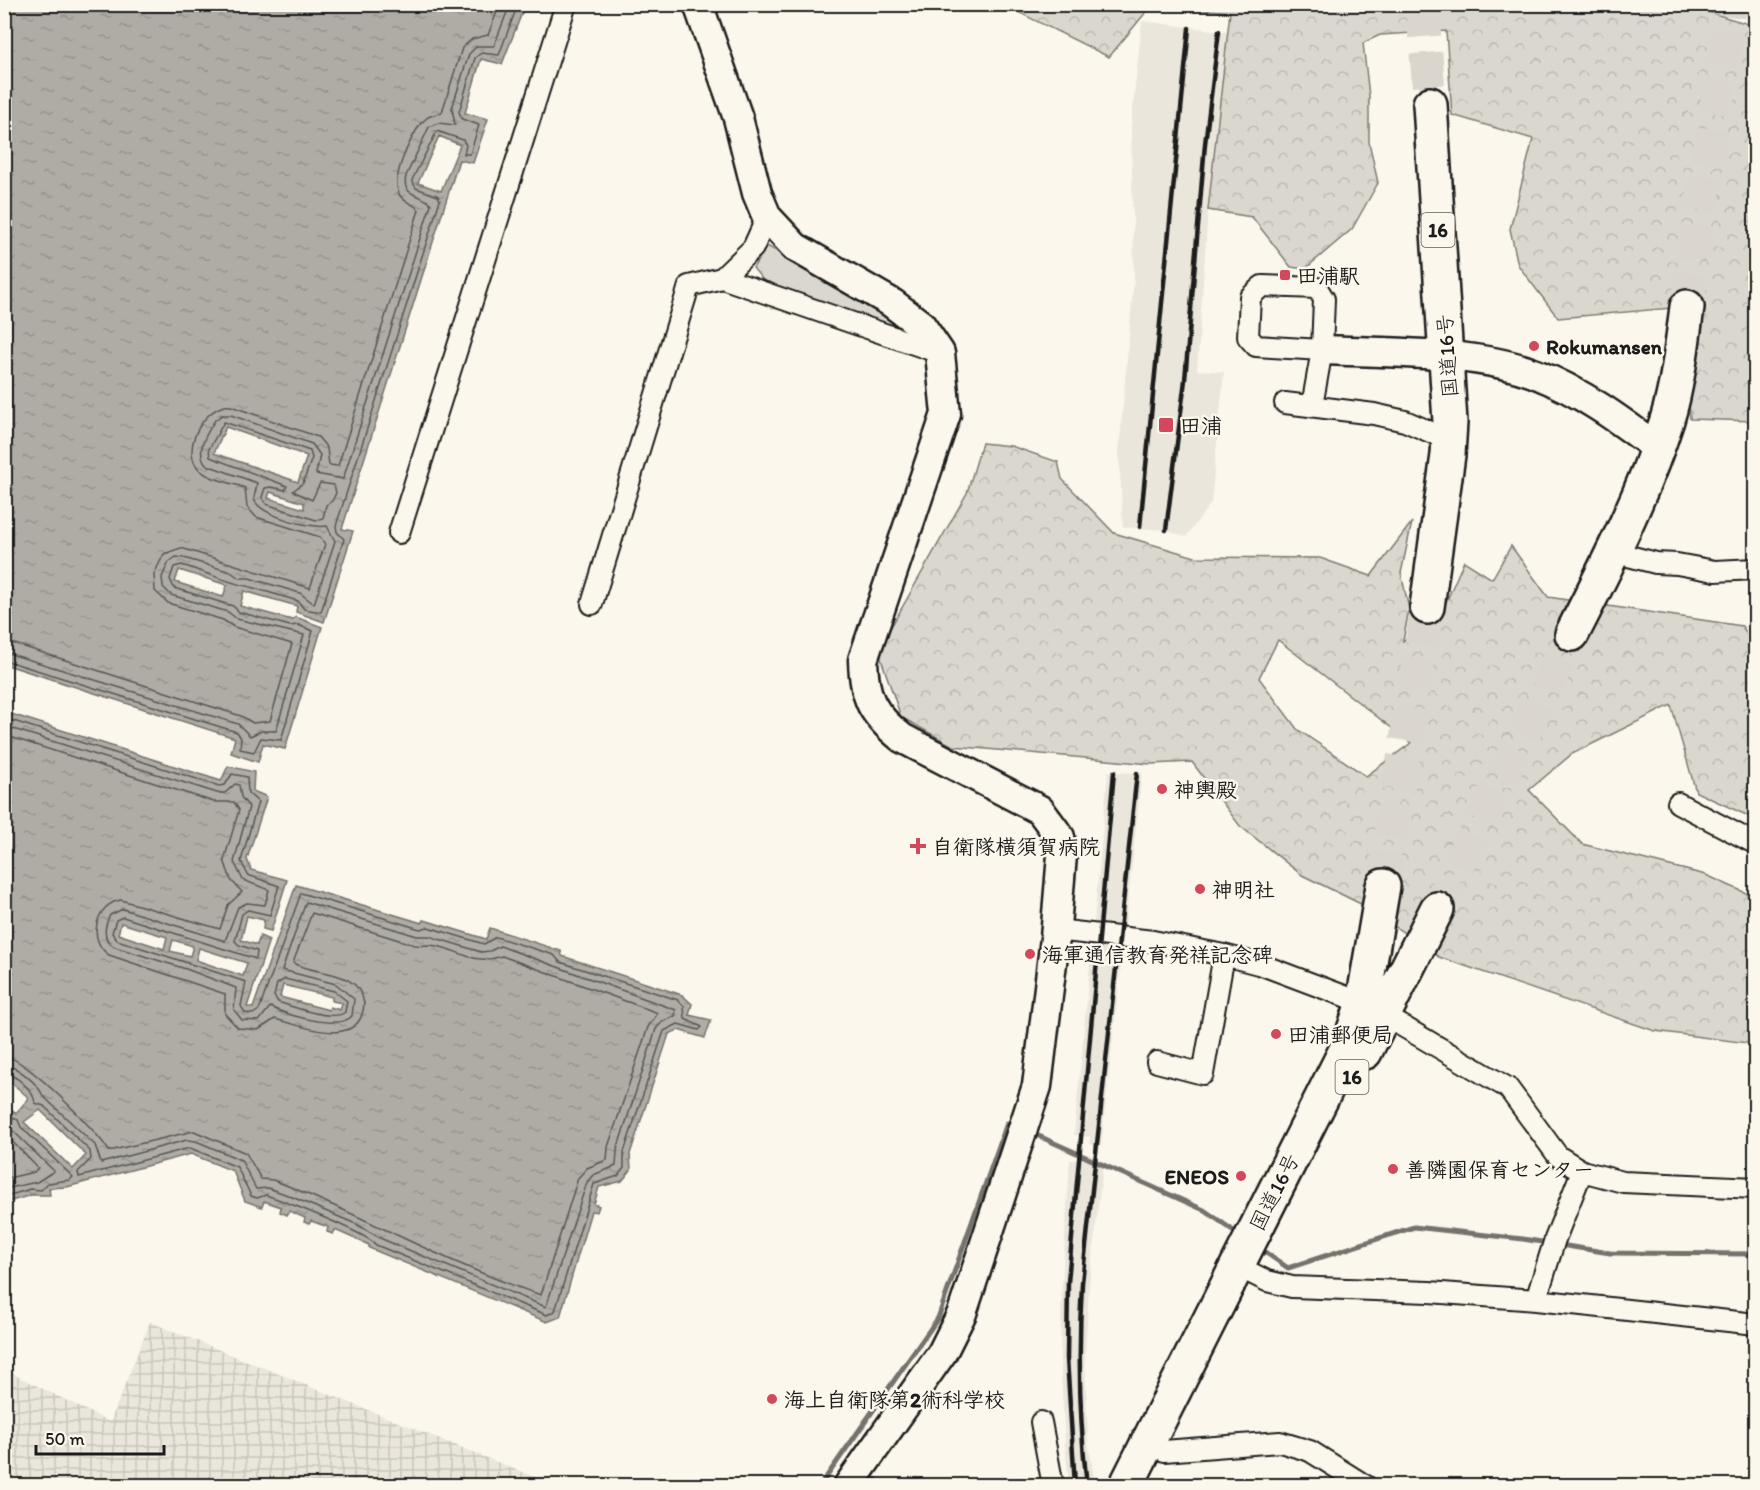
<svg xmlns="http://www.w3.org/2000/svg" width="1760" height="1490" font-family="Itim,'Klee One',sans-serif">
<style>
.built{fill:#eae6dc}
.industrial{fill:url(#industrial-grid)}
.green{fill:#dad7ce;stroke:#7b7a75;stroke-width:1.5}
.forest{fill:url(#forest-crowns);stroke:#7b7a75;stroke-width:1.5;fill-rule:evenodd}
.water{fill:url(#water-ripples);stroke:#74726e;stroke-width:1.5;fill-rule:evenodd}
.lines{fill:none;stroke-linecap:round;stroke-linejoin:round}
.shore{stroke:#575653;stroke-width:1.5}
.stream{stroke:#74726e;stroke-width:5}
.highway-tunnel{stroke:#dad6cd;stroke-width:33;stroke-dasharray:33 16;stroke-linecap:butt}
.street-casing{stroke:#1c1c1c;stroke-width:24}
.secondary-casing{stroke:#1c1c1c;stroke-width:33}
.highway-casing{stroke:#1c1c1c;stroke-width:38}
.street{stroke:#fbf7ec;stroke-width:20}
.secondary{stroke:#fbf7ec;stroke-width:28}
.highway{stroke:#fbf7ec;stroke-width:33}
.rail{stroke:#1c1c1c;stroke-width:4.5}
.poi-dot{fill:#d1495b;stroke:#fbf7ec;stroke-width:2}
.labels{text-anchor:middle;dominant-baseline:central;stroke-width:5;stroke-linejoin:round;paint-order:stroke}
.shield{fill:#fbf7ec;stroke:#5f5e5a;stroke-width:1.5}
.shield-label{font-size:20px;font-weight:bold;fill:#1c1c1c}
.poi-label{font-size:21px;font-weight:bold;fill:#1c1c1c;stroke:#fbf7ec;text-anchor:start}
.street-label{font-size:21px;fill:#1c1c1c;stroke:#fbf7ec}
</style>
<defs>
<pattern id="industrial-grid" width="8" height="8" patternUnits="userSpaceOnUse" patternTransform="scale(1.5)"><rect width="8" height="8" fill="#eae6dc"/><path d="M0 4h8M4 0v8" fill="none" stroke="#c8c5bc"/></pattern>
<pattern id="forest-crowns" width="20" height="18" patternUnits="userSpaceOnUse" patternTransform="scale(1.5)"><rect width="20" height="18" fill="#dad7ce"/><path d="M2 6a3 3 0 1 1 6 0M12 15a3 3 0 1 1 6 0" fill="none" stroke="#bab8b0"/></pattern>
<pattern id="water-ripples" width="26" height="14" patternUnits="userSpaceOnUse" patternTransform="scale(1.5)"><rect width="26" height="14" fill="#afaca5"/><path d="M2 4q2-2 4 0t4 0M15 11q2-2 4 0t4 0" fill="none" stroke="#96938d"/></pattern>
</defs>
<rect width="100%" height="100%" fill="#fbf7ec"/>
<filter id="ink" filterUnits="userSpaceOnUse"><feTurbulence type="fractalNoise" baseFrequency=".0167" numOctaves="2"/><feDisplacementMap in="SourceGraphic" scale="12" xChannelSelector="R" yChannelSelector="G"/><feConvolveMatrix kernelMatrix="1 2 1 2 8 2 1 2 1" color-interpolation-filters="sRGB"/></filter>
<g filter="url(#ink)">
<!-- built -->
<path class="built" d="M1142 21 1228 32 1208 210 1197 370 1224 372 1211 503 1186 537 1166 530 1123 527 1119 452 1134 277 1131 125Z
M1108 772 1142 773 1101 1146 1089 1144 1090 1137 1074 1135Z
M1070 1160H1094L1103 1165 1089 1285 1085 1358 1088 1439 1095 1485H1069L1065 1443 1060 1358 1062 1283Z"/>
<!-- industrial -->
<path class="industrial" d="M150 1322 554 1485H5V1370L110 1422Z"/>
<!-- green -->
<path class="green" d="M767 246 898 317V322L890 327 766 284 753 268Z"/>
<!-- forest -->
<path class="forest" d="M1514 4 1521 8 1522 4H1682L1755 26V421L1690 419 1683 307 1558 318 1518 265 1510 229 1533 139 1452 115 1446 31 1380 35 1363 43 1369 96V142L1378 183 1352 229 1305 269 1291 267 1252 217 1208 210 1230 12 1151 6 1109 57 1004 5Z
M982 443 1011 446 1058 462 1062 479 1114 533 1195 557 1320 558 1371 576 1412 522 1401 573 1409 609 1403 641 1439 618 1464 561 1492 579 1511 546 1548 597 1742 626 1755 647V819L1696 792 1671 705 1572 754 1529 790 1582 844 1706 875 1755 897V1044L1655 1031 1439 957 1365 906 1302 875 1240 826 1192 762 1151 764 953 746 901 717 878 650 967 493ZM1278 640 1411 743 1366 776 1297 729 1259 678Z"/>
<!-- water -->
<path class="water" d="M5 4 525 5 502 64 481 59 465 113 488 119 473 163 459 160 342 529 353 531 324 622 296 612 297 606 244 591 240 606 292 620 296 617 322 627 285 749 263 744 258 762 231 753 235 738 7 665 5 671ZM439 136 460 145 441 191 418 183ZM226 427 307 456 298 482 214 453ZM270 492 304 503V509L268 498ZM179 570 227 585 223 597 175 582Z
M5 712 221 781 228 766 254 772 253 791 267 797 247 859 251 870 287 880 271 931 263 929 264 920 247 916 241 940 257 945 260 936 269 940 247 1007 253 1008 296 885 422 923 424 920 486 939 490 928 561 951 562 956 682 995 692 1004 689 1015 711 1020 705 1038 678 1030 669 1034 630 1154 631 1170 622 1181 599 1187 594 1204 599 1206 597 1212 591 1211 560 1317 547 1322 369 1248V1245L335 1230 333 1234 327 1232 328 1227 311 1221 309 1224 304 1222 305 1218 289 1211 287 1215 280 1212 281 1207 264 1201 262 1207 245 1201 233 1171 191 1154 67 1187 49 1188 50 1195H31L5 1203V1104L16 1113 29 1098 5 1077ZM121 923 167 937 164 949 118 934ZM173 940 193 946 190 956 170 951ZM199 948 247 963 243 976 196 960ZM283 985 332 997V1001L342 1003 340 1010 330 1007 329 1010 280 997ZM40 1110 86 1155 73 1169 24 1122Z"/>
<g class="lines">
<!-- shore -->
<path class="shore" d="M224 422 310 451 312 458 303 483 293 491 312 500 320 483 334 485 336 493 332 501 326 505 323 518 316 520 266 504 262 497 265 488 271 487 285 490 287 486 210 457 209 449Z
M4 643 15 644 241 716 253 723 270 721 292 644 234 627 223 620 168 603 155 591 154 574 164 554 181 548 310 588 325 544 320 537 256 517 247 507 245 488C231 482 208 480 198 468 180 448 206 403 231 406L318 437 327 448 329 465 338 466 419 210C415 204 406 203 401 197 388 180 411 138 421 123L428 117 442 112 462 48 472 39 488 35 500 4
M4 652 238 724 250 736 261 731H276L304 635 237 619 228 612 171 595 163 587 162 577 169 562 176 557 184 558 231 572 239 578H249L300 593 314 604 335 541 327 526C311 529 259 515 254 499L257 483 207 465C194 452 207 433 215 420L222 415H231L312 444 320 455 316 474 343 479 431 204C422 193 401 198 406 176L429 127 438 123 455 125 452 108 469 54 477 46H494L510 4
M4 660 237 732 241 738 240 749 254 752 261 738 281 740 313 631 298 625 290 626 239 612 233 606 174 588 170 579 174 567 182 565C195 569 239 586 247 586L298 601 304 609 321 612 344 539 337 532 336 526 440 200 438 196 416 188 412 180 437 131 463 140 466 145 464 154H470L479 125 462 119 459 112 475 58 481 53 499 55 518 4
M4 718 219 786 225 785 232 774 247 777 248 793 258 802 241 861 248 875 279 886 270 915 248 910 242 914 235 941 239 945 257 951 256 959 123 917 116 920 112 933 117 940 246 982 241 1006 245 1013 253 1014 259 1010 301 893 420 929 428 927 484 944 496 937 554 955 560 962 678 1000 684 1006 685 1019 702 1027 699 1030 678 1024 664 1031 624 1152V1168L618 1176 594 1184 555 1311 547 1315 376 1245C367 1233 284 1201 266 1195L257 1198 251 1196 237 1167 190 1148 79 1177 78 1172 91 1159 90 1151 44 1106 35 1103C34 1091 17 1075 4 1073
M4 726 217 793H225L235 784 239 785 241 797 249 807 234 862 243 880 269 890 265 905 247 903 238 907 225 941 123 909 110 915C104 927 102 940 115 947L186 969 236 988 234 1010 242 1020 259 1021 270 1007C287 1015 339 1031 352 1016L354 999 336 984 282 970 306 902 417 936H429L481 952 490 951 500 946 676 1010 675 1016 662 1022 656 1029 617 1150 616 1166 593 1175 587 1182 546 1307 382 1239 356 1224 285 1194 268 1188 256 1189 241 1160 196 1141 187 1140 101 1163 95 1145 43 1096C38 1084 18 1066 4 1065
M4 735 214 802H234L239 810 224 860 231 880 242 892 228 905 220 929 121 900C95 904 87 941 109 955L225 994V1014L238 1028 258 1030 275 1019C303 1026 362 1051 364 1003 358 968 316 976 293 963L312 913 415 945C420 946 424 945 429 945 458 947 471 967 502 956L658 1013 648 1027 608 1147 607 1160 587 1168 578 1178 541 1295C448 1265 364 1215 273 1180L261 1179 246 1153 194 1131 109 1151C98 1132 25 1057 4 1056
M285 979 334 991 347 1001 345 1012C334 1022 293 1007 278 1002L274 996 277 984Z
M4 1112 18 1120 21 1127 73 1177 70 1180 48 1183 41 1190 30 1189 4 1197
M4 1122 54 1171 37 1182 4 1189
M4 1133 38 1168 34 1172 4 1179"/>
<!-- stream -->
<path class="stream" d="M1032 1133 1204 1210 1241 1236
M1259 1248 1288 1268 1414 1227 1523 1239 1610 1253 1756 1254
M876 1480 881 1486
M820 1486 938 1318 1007 1123 1015 1126"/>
<!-- highway-tunnel -->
<path class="highway-tunnel" d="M1422 4 1430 104
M1687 307 1731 4
M1383 886 1427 607
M1437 909 1572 634"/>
<defs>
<path id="street" d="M722 278 940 353
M1262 286 1317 288 1324 299 1322 350 1256 346 1248 337 1250 297Z
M1285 403 1374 414 1405 421 1449 440
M1312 406 1322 350
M399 533 566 4
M1613 552 1656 563 1677 564 1715 571 1756 569
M592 604 689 286 722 278 753 248 767 217
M1678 803 1756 844
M1056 930 1153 941 1224 955 1262 965 1363 1003 1508 1088 1558 1156 1582 1171 1623 1182 1756 1188
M1157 1062 1203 1074 1224 955
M1237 1266 1267 1281 1292 1287 1429 1292 1536 1300 1756 1324
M1536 1300 1555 1239 1582 1171
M1041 1422 1053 1486
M1164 1451 1280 1442 1310 1451 1366 1486"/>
<path id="secondary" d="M698 4 738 118 757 193 767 217 795 247 892 303 921 325 940 353 946 414 863 660C864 698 872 714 902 738L1040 810 1060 837 1062 855 1055 938 1037 1086 962 1313 942 1353 848 1486
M1322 350C1385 353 1478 351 1536 374 1580 391 1620 420 1657 448"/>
<path id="highway" d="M1427 607 1448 455 1450 422 1430 104
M1572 634C1607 565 1643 495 1667 420 1678 384 1682 345 1687 307
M1365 1052 1437 909
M1126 1486 1350 1042 1363 1003 1383 886"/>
</defs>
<!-- street casing -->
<use href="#street" class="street-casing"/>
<!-- secondary casing -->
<use href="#secondary" class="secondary-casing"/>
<!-- highway casing -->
<use href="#highway" class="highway-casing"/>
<!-- street -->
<use href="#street" class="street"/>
<!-- secondary -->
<use href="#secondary" class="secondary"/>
<!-- highway -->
<use href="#highway" class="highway"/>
<!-- rail -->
<path class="rail" d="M1140 527 1189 28
M1166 530 1185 380 1205 144 1219 31
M1075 1486 1067 1358 1068 1282 1114 772
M1087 1486C1079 1418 1078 1351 1082 1283L1137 773"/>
</g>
</g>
<!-- markers -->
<g class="poi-dot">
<rect x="1279" y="269" width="12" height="12" rx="3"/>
<circle cx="1534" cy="346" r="6"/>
<rect x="1158" y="417" width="16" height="16" rx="3"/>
<circle cx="1162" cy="789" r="6"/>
<path d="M915 837h6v6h6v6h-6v6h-6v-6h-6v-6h6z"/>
<circle cx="1200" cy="889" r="6"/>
<circle cx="1030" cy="954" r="6"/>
<circle cx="1276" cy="1034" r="6"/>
<circle cx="1393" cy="1169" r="6"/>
<circle cx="1241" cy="1176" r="6"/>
<circle cx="772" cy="1399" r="6"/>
</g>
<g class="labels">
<!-- shield labels -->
<g class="shield">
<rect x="1421.5" y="213" width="33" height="34" rx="4.5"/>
<rect x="1335.5" y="1060" width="33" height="34" rx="4.5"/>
</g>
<g class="shield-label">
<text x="1438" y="230">16</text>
<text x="1352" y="1077">16</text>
</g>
<!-- poi labels -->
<g class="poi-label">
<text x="1297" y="275">田浦駅</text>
<text x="1546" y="346">Rokumansen</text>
<text x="1180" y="425">田浦</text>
<text x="1174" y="789">神輿殿</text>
<text x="932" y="846">自衛隊横須賀病院</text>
<text x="1212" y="889">神明社</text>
<text x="1042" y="954">海軍通信教育発祥記念碑</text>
<text x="1288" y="1034">田浦郵便局</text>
<text x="1405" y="1169">善隣園保育センター</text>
<text x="1229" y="1176" text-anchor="end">ENEOS</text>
<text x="784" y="1399">海上自衛隊第2術科学校</text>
</g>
<!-- street labels -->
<g class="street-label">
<text transform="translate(1447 356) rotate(-94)">国道16号</text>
<text transform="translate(1274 1192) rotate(-63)">国道16号</text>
</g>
</g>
<!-- margin -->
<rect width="1760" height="1490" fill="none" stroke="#fbf7ec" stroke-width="24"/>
<rect x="12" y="12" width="1736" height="1466" fill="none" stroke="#1c1c1c" stroke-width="2" filter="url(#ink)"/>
<!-- scale -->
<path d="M36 1445v9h128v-9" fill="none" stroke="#1c1c1c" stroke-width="3"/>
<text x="45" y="1445" font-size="18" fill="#1c1c1c" stroke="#fbf7ec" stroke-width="4.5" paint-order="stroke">50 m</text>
</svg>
